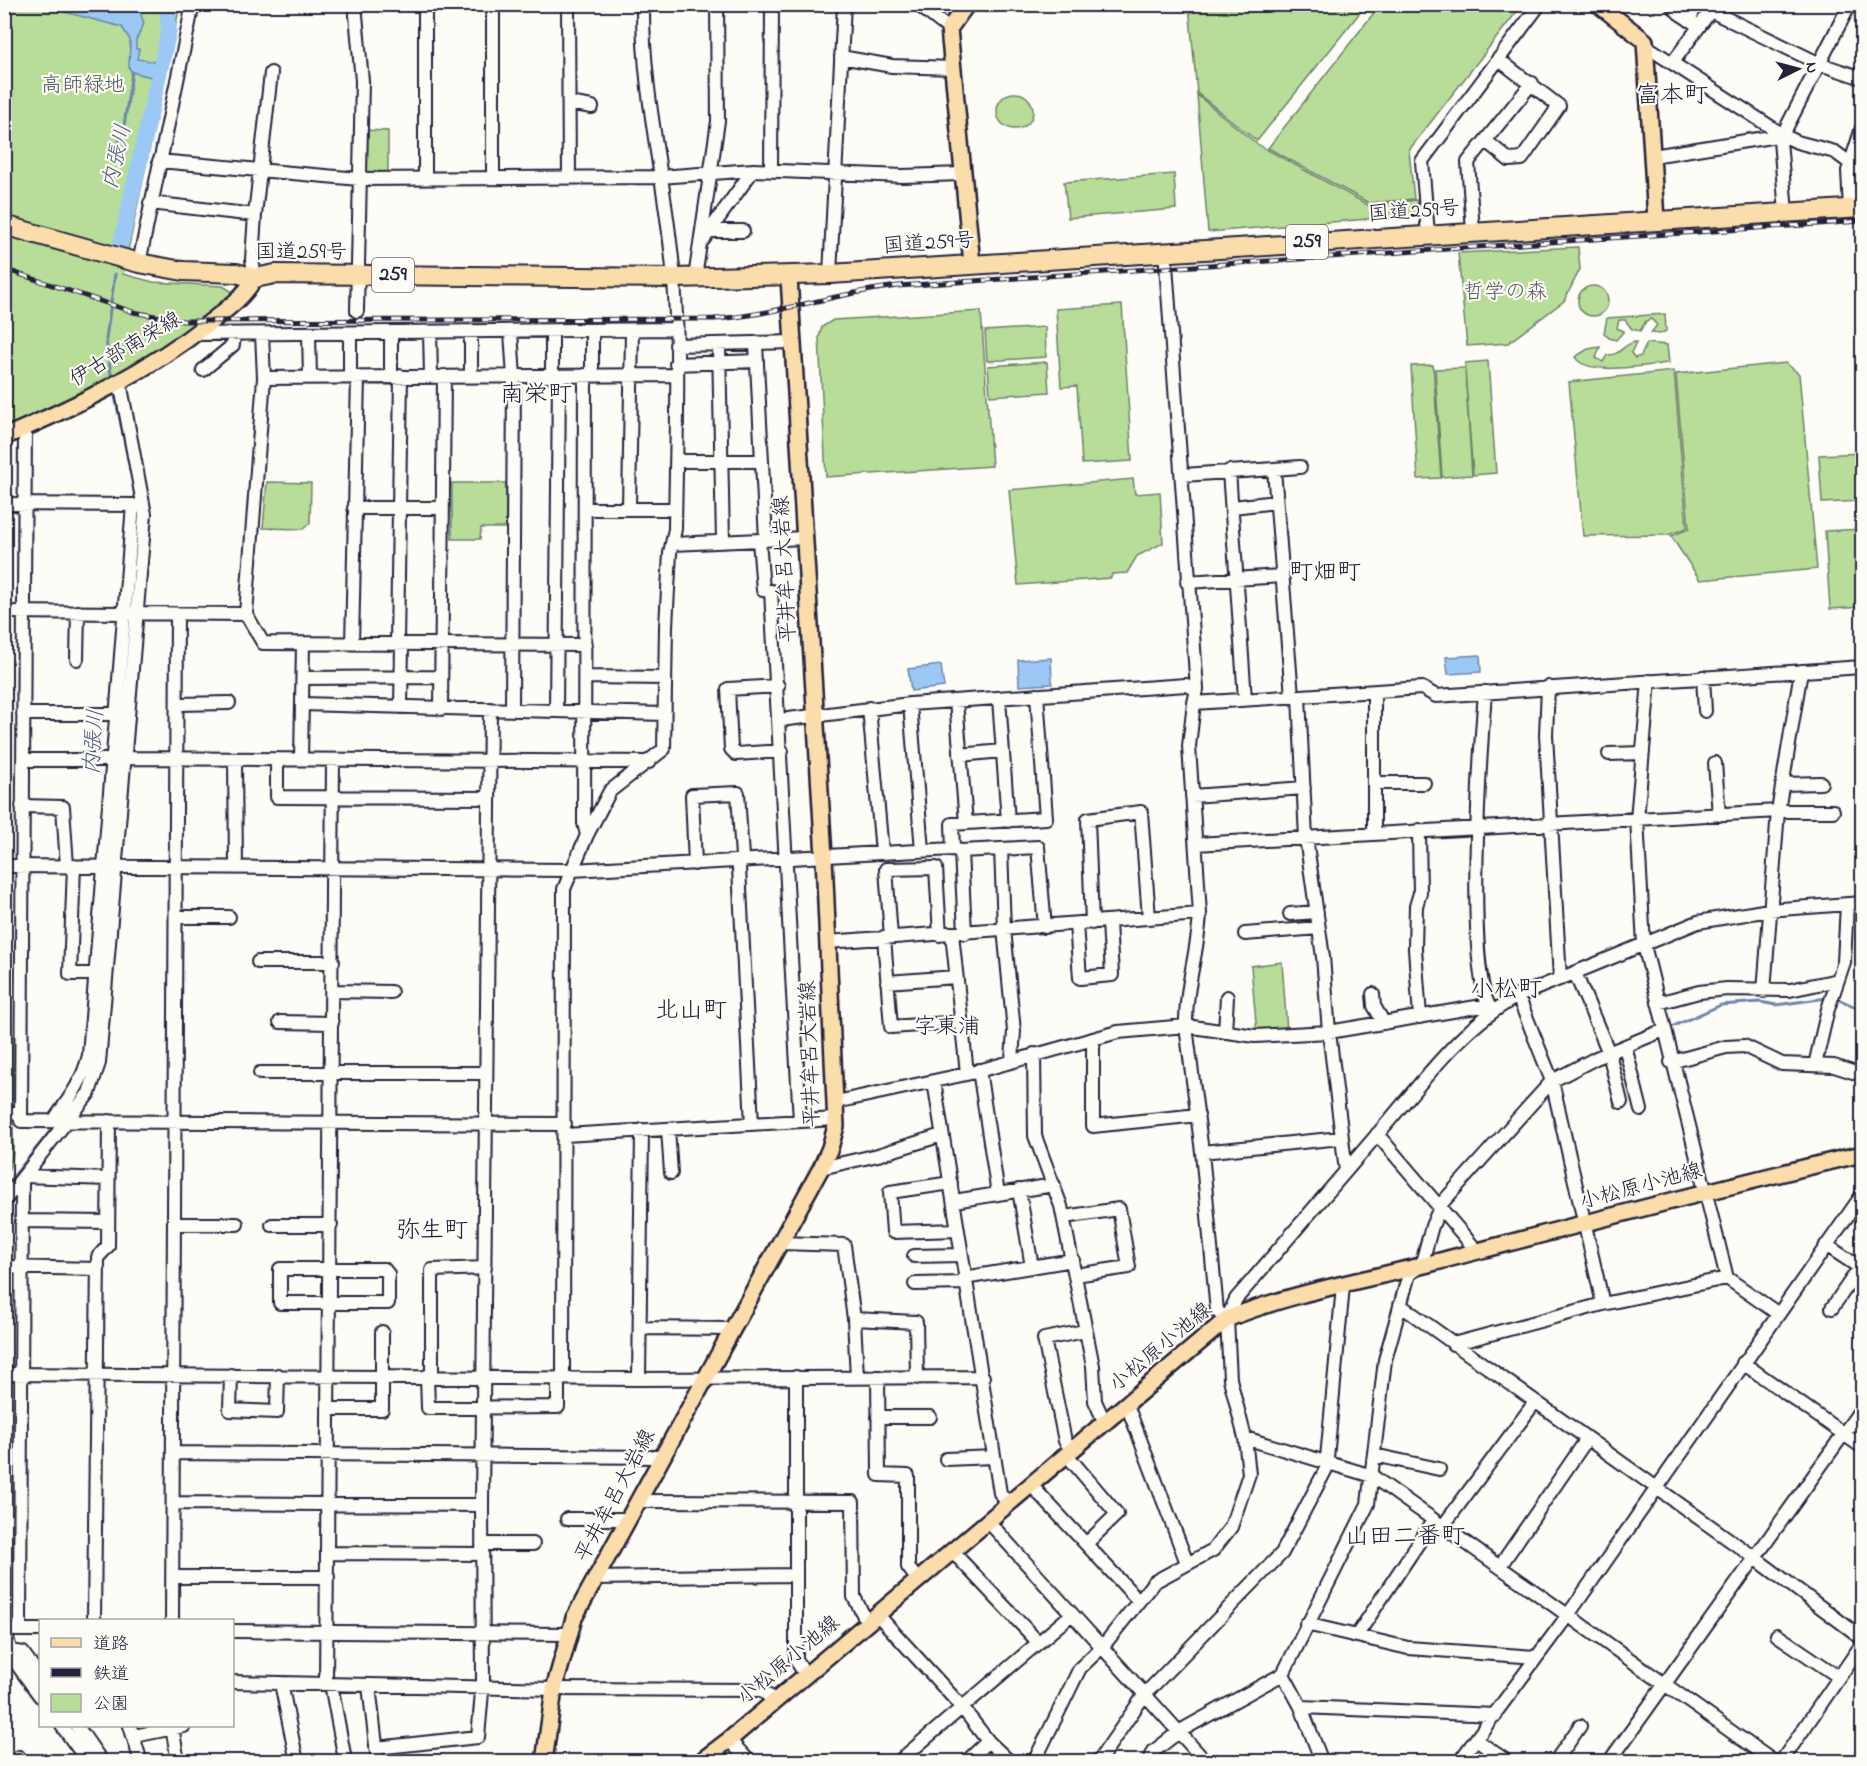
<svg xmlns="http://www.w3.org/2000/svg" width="1867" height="1766" font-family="'Indie Flower','Klee One',sans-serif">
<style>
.green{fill:#b8dd98;stroke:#6d806a;stroke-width:1.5}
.water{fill:#9bc8f5;stroke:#6b86ab;stroke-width:1.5}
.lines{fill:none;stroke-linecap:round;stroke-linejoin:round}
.stream{stroke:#6b86ab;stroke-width:3}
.river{stroke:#9bc8f5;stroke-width:16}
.minor-casing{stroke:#22223b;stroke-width:16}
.major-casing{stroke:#22223b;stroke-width:20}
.highway-casing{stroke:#22223b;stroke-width:22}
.minor{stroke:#fdfcf7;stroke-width:12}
.major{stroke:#fbddab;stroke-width:15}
.highway{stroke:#fbddab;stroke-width:18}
.rail-casing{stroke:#22223b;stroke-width:5}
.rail{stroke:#fdfcf7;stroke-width:3;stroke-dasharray:9;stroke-linecap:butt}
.labels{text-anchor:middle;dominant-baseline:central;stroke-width:4.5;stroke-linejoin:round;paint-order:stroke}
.shield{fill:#fdfcf7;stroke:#646373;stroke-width:1.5}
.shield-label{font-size:20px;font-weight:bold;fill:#22223b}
.park-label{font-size:21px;fill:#4f5a57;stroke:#fdfcf7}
.street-label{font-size:21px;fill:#22223b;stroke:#fdfcf7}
.water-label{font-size:22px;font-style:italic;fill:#4c5c7c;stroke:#fdfcf7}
.neighbourhood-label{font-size:22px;fill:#22223b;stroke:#fdfcf7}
.quarter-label{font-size:24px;fill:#22223b;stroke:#fdfcf7}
</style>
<rect width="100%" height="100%" fill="#fdfcf7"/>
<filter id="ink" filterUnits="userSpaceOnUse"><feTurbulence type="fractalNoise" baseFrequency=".0167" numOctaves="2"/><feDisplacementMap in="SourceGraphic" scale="12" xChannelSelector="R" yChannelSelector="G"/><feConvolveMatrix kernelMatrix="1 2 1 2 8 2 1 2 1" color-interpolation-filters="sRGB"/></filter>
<g filter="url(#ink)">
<!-- green -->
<path class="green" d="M5 5H180L123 274 153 282 223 286 231 291C229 314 93 389 68 401 47 412 25 420 5 429Z
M1189 5V4L1366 5 1257 141 1197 93Z
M1380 5H1522L1409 150 1414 199 1369 203 1268 148Z
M997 111a18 18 0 1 1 36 0a18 18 0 1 1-36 0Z
M1197 95 1257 144 1368 205 1417 200 1418 215 1208 232Z
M363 130 388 131V175H362Z
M1174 174 1176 209 1068 218 1064 182Z
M1578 247 1580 269 1564 301 1508 343 1467 346 1458 253Z
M1578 301a15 15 0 1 1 30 0a15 15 0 1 1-30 0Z
M1122 305 1132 461 1082 464 1077 386 1061 387 1056 309Z
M981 311 992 466 826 477 819 337 822 327 833 320Z
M1665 314 1666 331 1660 334 1651 333 1657 325 1651 319 1646 321 1640 331 1632 329 1625 320H1619L1617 328 1624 331 1616 340 1609 338 1604 333 1607 318Z
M1045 327 1046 357 987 361 985 331Z
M1636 342 1631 353 1635 358 1641 356 1647 343 1667 345 1669 363C1647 365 1586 377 1575 357L1588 349 1600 347 1596 358 1603 362 1607 355C1621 356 1623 343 1636 342Z
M1488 361 1496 473 1473 475 1465 370 1472 475 1442 477 1435 369 1465 368V363Z
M1047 362 1049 392 990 396 988 366Z
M1786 363 1799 374 1817 569 1700 580 1671 536 1689 529 1676 374Z
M1433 365 1441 478 1418 479 1411 366Z
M1674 371 1687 528 1668 535 1583 536 1569 382Z
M1862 453V501L1822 503 1819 455Z
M1133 479 1135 494 1160 492 1163 543 1137 556 1127 573 1112 574 1111 578 1018 585 1009 490Z
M267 482 311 483 310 523 303 529 263 528Z
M452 483H506V528H481L480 539H452Z
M1862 529V607L1830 609 1825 531Z
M1282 962 1287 1031 1257 1034 1251 966Z
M5 1036H14L13 1099 4 1103Z
M5 1125H13C13 1143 16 1160 5 1175Z"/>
<!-- water -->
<path class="water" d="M38 5H138L144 24 136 40V49H139L137 59 157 62 151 77 132 72 129 68 130 40 122 27Z
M1480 655 1481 672 1448 674 1446 657Z
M1051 658 1052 684 1019 686 1018 660Z
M941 665 944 687 911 691 908 669Z"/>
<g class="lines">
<!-- stream -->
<path class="stream" d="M119 142 124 126 132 72
M112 381 106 339 115 274
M114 391 137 502
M137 528 138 514
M1836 998 1862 1010
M1669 1028 1721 1005 1760 1002 1776 1005 1827 998
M4 1188 56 1124"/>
<!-- river -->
<path class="river" d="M120 248 169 30 167 4"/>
<defs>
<path id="minor" d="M355 4 362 81 357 311
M425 4V178
M493 4V178
M568 4 569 177
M917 4 949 29
M1671 4 1679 13 1699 26
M1711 11 1820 64 1862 78
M1689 20 1697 4
M1646 46 1783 135 1797 142 1835 152 1862 172
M841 57 892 66 953 68
M1673 62 1715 5
M569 103 592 107
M1486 141 1509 160 1522 159 1559 106 1498 59
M1653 156 1783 135
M159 161 359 179 660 177 753 170 903 176 962 174
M771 171 772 4
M150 203 255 215
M1850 208 1848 171 1862 128
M1786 213 1780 140 1850 4
M709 231H743
M1473 231 1468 162 1532 83
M1428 234 1422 161 1540 4
M703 240 753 170
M1165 251 1197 689
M139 263 193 4
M830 274 844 4
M255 278 252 259 255 215 271 73
M695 278 718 121 717 4
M552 331V376
M592 331V375
M430 332 431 376
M471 332V377
M511 332 514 377 512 710
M350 333V377
M194 334 676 329
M262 334 264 378 246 614 263 643 585 645
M309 334 310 377
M756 344 766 540
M676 345 794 342
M719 345 723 542
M676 364 757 361
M203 370 233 345 234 334
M585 375 584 823 587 835
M391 376V333
M264 378 676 375
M25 428 21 1121 565 1124
M676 461H762
M1274 469 1300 467
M1229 471 1245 699
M1183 475 1274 469 1292 696
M4 504 133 505 89 1055C83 1081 69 1099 54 1120
M1233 507 1276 502
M354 508H442
M629 508 632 330
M585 509H675
M759 540 763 590 771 591 800 1121
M673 544 805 538
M1187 582 1281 576
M4 612 246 614
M352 644 358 377
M397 644 401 376
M77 659 78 612
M585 677 665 678
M1703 677 1705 711
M303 678 441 677
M1649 681 1637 819 1644 945 1727 1278
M778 686 728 689 731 749 736 754 782 751
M1548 687 1546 735 1560 979
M1374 692V833
M1485 692C1481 743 1464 979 1492 1010
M1299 697 1306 838 1323 957 1329 1032 1346 1171
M999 699 1008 821
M956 701 966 823
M1194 703 1189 746 1200 914C1198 952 1185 988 1186 1026L1202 1152 1217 1311 1227 1319
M178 704 229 703
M302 704 664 714
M910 704 922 850
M401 707 402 644
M869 708 882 852
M441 709 444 376
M556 711 559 376
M23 714H117
M780 720 910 704 1186 685 1197 689 1194 703 1422 688 1436 696 1862 667
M1609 754 1643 753
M960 755 1002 751
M126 758 649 762
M277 759V797L488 798
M301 759 303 644
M23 760H113
M235 760 236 867
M1715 763 1719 815
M1374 783H1424
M1783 784 1821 783
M1192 796 1304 788
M22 806 63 807 67 866
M1419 830 1420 893 1416 906 1415 949 1420 1017
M1196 844 1778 811H1833
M953 849 952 824 1046 818 1037 695
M1001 849 1004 929 1014 1031 1012 1060
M695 864 692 795 738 793 742 857 739 868 752 1124
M4 866 572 870 953 849 961 851
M74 866 70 974H95
M1290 914 1317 912
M178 917H229
M1092 923 1088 819 1141 812 1149 918
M1076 924 1080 978 1112 975 1109 922
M965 933 961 851 1038 847 1045 927
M952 934 967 1073
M1245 934 1319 928
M884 937 891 1027 961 1022
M891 937 886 869 936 868 940 935
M828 942 1200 914
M258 962H333
M1575 973 1609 1053 1621 1102
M887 982 956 977
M333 991 391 992
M1764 991 1778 811 1801 671
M1373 994 1374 1006 1384 1023
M1518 996 1552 1081 1603 1304
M1658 1003 1699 992 1727 989 1790 990 1838 980
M280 1022 332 1023
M1225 1032 1227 997
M1093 1039V1126L1198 1115
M1625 1046 1641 1110
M1034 1054 1035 1136 1061 1206 1093 1366 1095 1401 1104 1421
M1671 1062 1726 1047 1744 1046 1782 1064 1834 1066 1862 1075
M1815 1065 1828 1009 1844 962 1847 904
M979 1070 998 1194
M260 1073H486
M934 1081 1000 1493 1007 1502
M836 1102 971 1073 1118 1032 1186 1026 1255 1036 1329 1032 1488 1005
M4 1114 21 1112
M668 1129 671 1173
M1377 1134 1477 1251
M565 1135 836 1119
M1202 1152 1341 1138
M821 1168 878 1155 942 1135
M24 1176 108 1179
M951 1183 890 1192 893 1232 958 1230
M1019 1190 1032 1267
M4 1201 89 1093 99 1063 145 514 120 382
M954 1201 1054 1185
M1064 1217 1119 1209 1129 1267 1075 1275
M22 1221 108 1222
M175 1224H237
M272 1225H331
M780 1243 844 1245 854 1319 857 1377
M1826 1245 1862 1269
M914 1256 961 1255
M4 1267 98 1269
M280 1269H384L388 1274V1303H280Z
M964 1278 1073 1260
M915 1284 965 1283
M1400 1305 1755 1558 1862 1638
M1832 1308 1860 1267
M854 1319 916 1322 917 1378
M640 1328 732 1329
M1453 1344 1603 1304 1727 1278 1777 1313
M1743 1363 1862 1447
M4 1374 639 1379 983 1377
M231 1375 230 1410 277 1412 278 1375
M427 1376 428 1408 558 1407V1378
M432 1376V1270L485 1268
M796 1377V1660L805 1674
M878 1377 879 1475 908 1476V1567L917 1579
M563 1378 564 889 587 835 610 791 664 749 666 626 670 553 675 529C676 446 680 362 674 280 667 187 642 97 643 4
M639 1379 642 1130
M1127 1405 1187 1563
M329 1409H382V1332
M878 1417H930
M1245 1438 1372 1476 1774 1762
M1071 1449 1065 1441 1044 1339 1085 1331
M174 1453 661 1457
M1066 1454 1117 1514 1087 1543
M1374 1455 1439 1469
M946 1459 994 1457
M1031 1485 1138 1600
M640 1501 853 1502 854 1597 867 1622
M174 1503 482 1505
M567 1519H629
M987 1520 1206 1762
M1443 1526 1535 1402
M482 1544H533
M951 1550 1038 1642
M328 1553 482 1554
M1500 1566 1587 1439
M173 1577H328
M596 1578 795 1575
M877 1614 961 1706 988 1741 1010 1762
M94 1620 98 1257 108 1246 109 1121
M172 1620 177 614
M1306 1624 1408 1648 1536 1657
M4 1628 13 1659 40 1696
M15 1630H40
M20 1630 22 1179
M232 1631 568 1634
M1357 1635 1433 1521
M1777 1635 1839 1677
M11 1651 23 1653 40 1677
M1283 1674 1301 1707 1322 1762
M232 1682 554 1689 761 1690 775 1701
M281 1683 297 1762
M326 1683 333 760
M331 1684 345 1760 340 1762
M369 1686 378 1762
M1301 1707 1496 1715
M62 1726 88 1762
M77 1726 102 1762
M130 1726 141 1762
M172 1726 178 1762
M134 1736 184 1726
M729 1740 750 1762
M1476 1740 1508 1762
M376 1748 478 1737 483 1681 482 1505 490 709
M19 1757 22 1762
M898 1762 1072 1614
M966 1762 988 1741
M1034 1762 1080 1668 1103 1646 1154 1582 1213 1550 1231 1527 1249 1474 1245 1438 1230 1379 1227 1319 1236 1299C1287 1240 1337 1181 1388 1122 1426 1077 1465 1024 1518 996L1698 922 1769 910 1862 903
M1098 1762 1145 1694 1282 1553 1326 1469 1343 1286
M1149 1762 1154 1751 1180 1731 1283 1674 1368 1504 1385 1360 1409 1274 1421 1266 1432 1226 1442 1203 1552 1081 1596 1058 1664 1030
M1459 1762 1568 1615 1862 1195
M1555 1762 1580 1726
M1609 1762 1862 1408
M1781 1762 1862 1644"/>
<path id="major" d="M967 4 949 29 972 264
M1598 4 1645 41 1656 220
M4 437C76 406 147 372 209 323 227 309 243 298 255 278
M544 1762 554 1689 574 1618 821 1168 830 1148 836 1126 824 857 789 277
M700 1762 729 1740 1227 1319C1293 1292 1367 1280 1436 1262 1578 1225 1720 1187 1862 1154"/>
<path id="highway" d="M4 225 139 263 183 271 236 273 255 278 275 274 674 278 830 274 1862 208"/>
</defs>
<!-- minor casing -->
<use href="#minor" class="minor-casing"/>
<!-- major casing -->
<use href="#major" class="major-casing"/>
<!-- highway casing -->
<use href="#highway" class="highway-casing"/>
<!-- minor -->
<use href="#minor" class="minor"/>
<!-- major -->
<use href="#major" class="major"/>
<!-- highway -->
<use href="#highway" class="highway"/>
<defs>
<path id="rail" d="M4 269 133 312 183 321 714 319C777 315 835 293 898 286L1862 221"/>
</defs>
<!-- rail casing -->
<use href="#rail" class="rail-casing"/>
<!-- rail -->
<use href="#rail" class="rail"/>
</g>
</g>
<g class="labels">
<!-- shield labels -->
<g class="shield">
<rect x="1286" y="225" width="42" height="34" rx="4.5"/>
<rect x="372" y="258" width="42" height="34" rx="4.5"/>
</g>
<g class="shield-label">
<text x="1307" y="242">259</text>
<text x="393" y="275">259</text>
</g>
<!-- park labels -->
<g class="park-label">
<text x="83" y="86">高師緑地</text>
<text x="1505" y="293">哲学の森</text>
</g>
<!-- street labels -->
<g class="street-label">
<text transform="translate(1414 212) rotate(-4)">国道259号</text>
<text transform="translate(929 244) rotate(-4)">国道259号</text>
<text x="301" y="253">国道259号</text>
<text transform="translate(126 350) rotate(-31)">伊古部南栄線</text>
<text transform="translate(786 569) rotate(-93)">平井牟呂大岩線</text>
<text transform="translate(811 1054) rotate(-92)">平井牟呂大岩線</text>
<text transform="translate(1641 1187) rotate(-15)">小松原小池線</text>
<text transform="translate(1161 1348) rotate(-40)">小松原小池線</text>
<text transform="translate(616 1496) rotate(-62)">平井牟呂大岩線</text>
<text transform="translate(789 1661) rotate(-40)">小松原小池線</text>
</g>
<!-- water labels -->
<g class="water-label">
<text transform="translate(118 157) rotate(-77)">内張川</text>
<text transform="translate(95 742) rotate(-86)">内張川</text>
</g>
<!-- neighbourhood labels -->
<g class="neighbourhood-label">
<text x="947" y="1028">字東浦</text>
</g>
<!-- quarter labels -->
<g class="quarter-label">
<text x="1672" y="96">富本町</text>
<text x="536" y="395">南栄町</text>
<text x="1325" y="573">町畑町</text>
<text x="1506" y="990">小松町</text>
<text x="691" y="1011">北山町</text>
<text x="432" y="1231">弥生町</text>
<text x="1405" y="1537">山田二番町</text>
</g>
</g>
<!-- margin -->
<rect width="1867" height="1766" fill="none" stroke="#fdfcf7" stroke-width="24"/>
<rect x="12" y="12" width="1843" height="1742" fill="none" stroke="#22223b" stroke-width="2" filter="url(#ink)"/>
<!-- legend -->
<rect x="39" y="1619" width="195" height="108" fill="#fdfcf7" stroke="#a5a5ac" stroke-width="1.5"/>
<rect x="51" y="1638" width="30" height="9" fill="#fbddab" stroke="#a5a5ac" stroke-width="1.5"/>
<text x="93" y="1649" font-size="18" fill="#22223b">道路</text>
<rect x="51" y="1668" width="30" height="9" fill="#22223b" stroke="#a5a5ac" stroke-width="1.5"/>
<text x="93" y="1679" font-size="18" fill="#22223b">鉄道</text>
<rect x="51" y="1694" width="30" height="18" fill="#b8dd98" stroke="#a5a5ac" stroke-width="1.5"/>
<text x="93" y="1709" font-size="18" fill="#22223b">公園</text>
<!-- north arrow -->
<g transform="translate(1798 69) rotate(84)" stroke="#fdfcf7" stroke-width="4.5" paint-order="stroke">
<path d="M0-4.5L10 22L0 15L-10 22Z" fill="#22223b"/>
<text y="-9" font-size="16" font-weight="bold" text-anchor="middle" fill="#22223b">N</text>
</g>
</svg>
